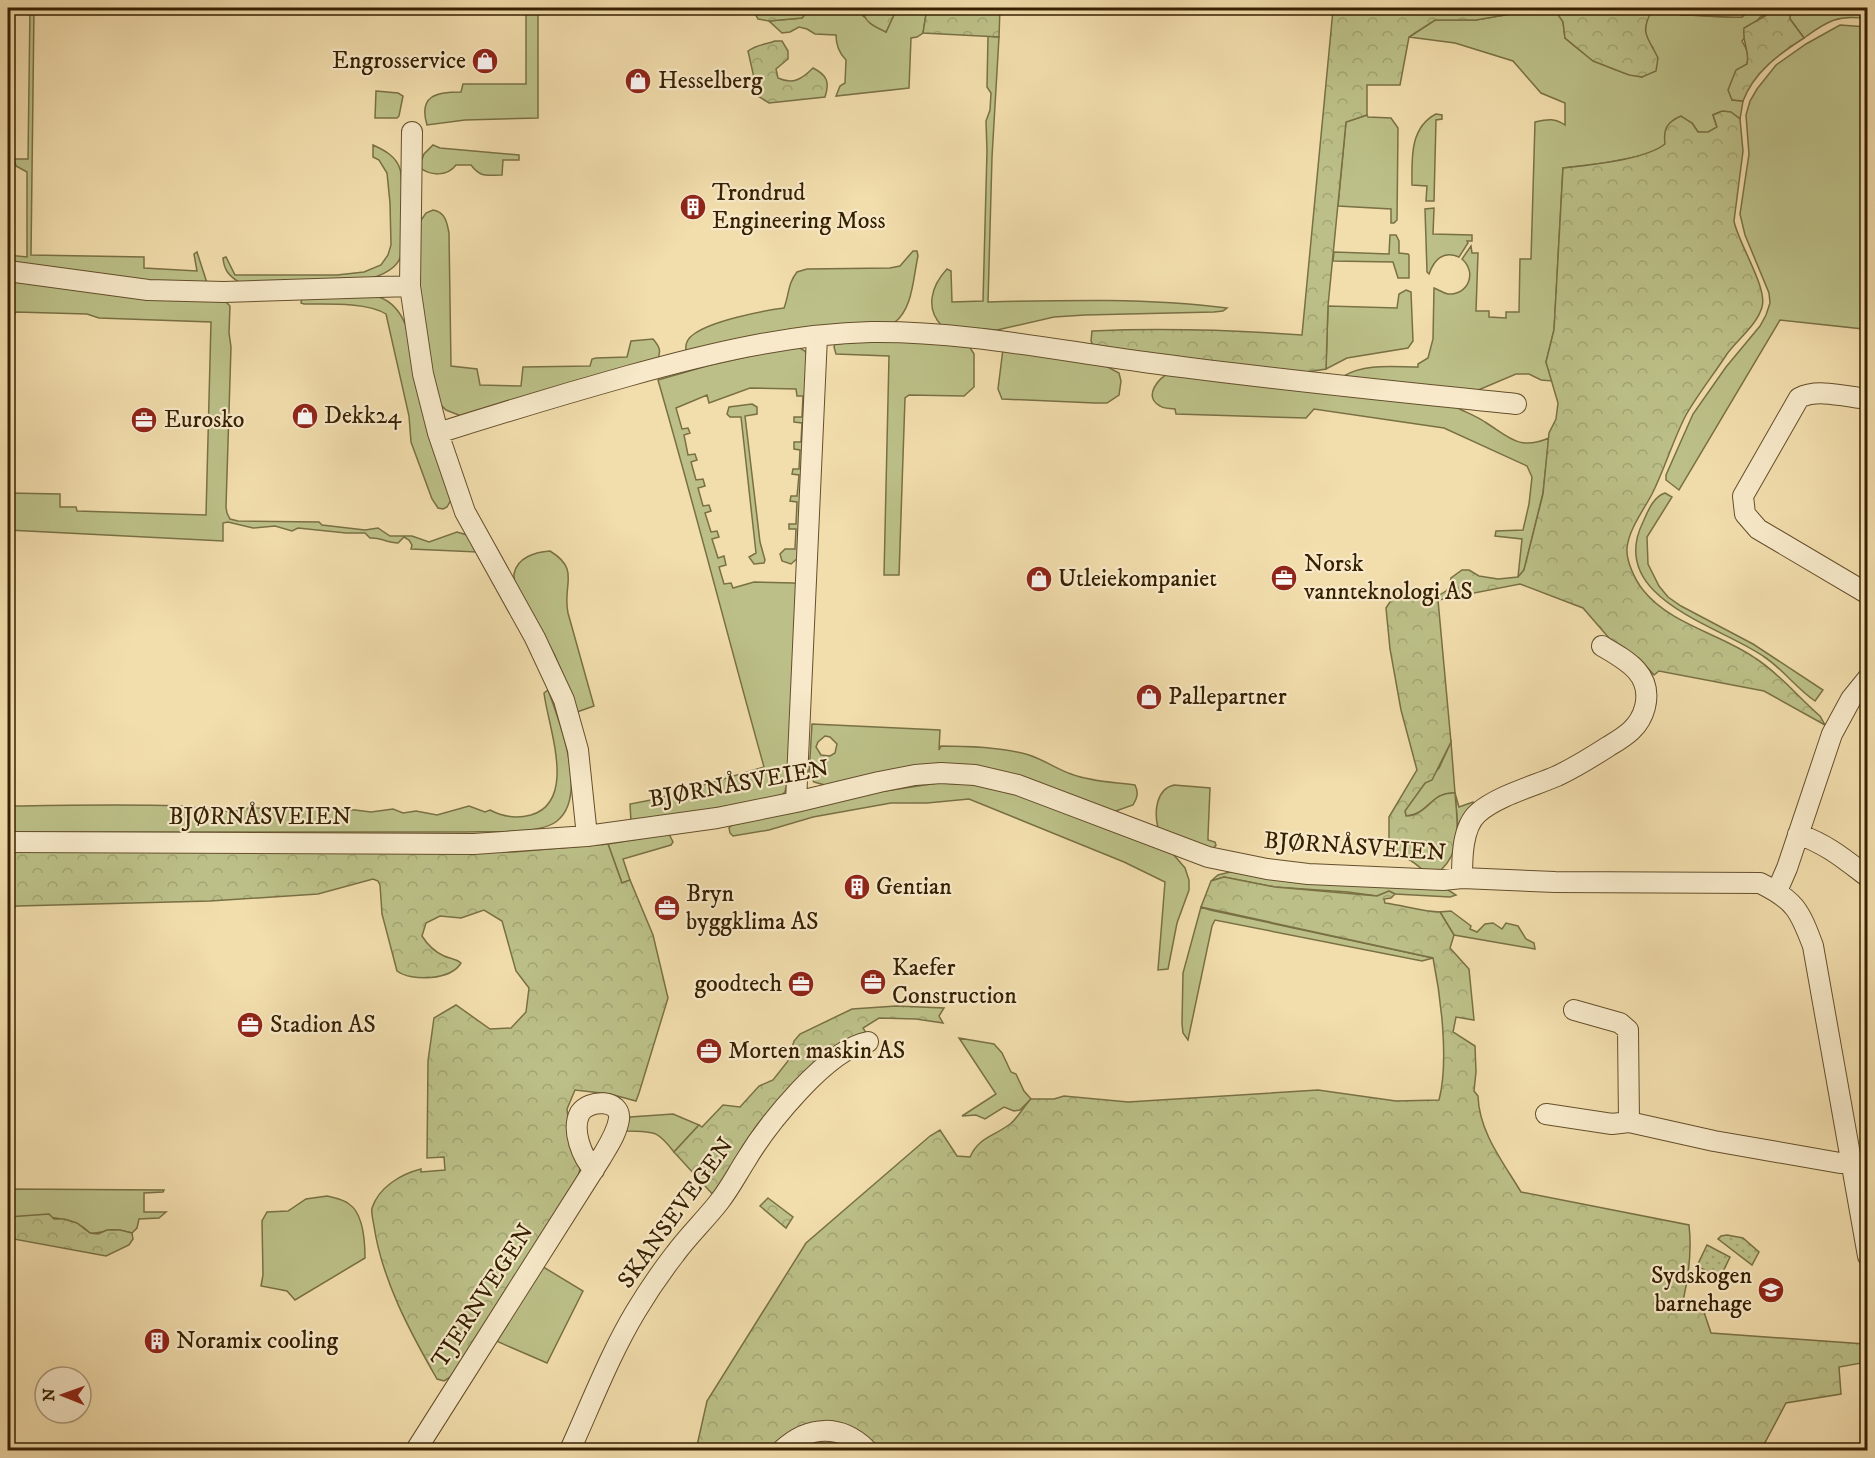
<svg xmlns="http://www.w3.org/2000/svg" width="1875" height="1458" font-family="'IM FELL DW Pica',serif">
<style>
.grass{fill:#bcc088;stroke:#797044;stroke-width:1.5;fill-rule:evenodd}
.forest{fill:url(#forest-crowns);stroke:#797044;stroke-width:1.5}
.park{fill:url(#park-dots);stroke:#797044;stroke-width:1.5}
.lines{fill:none;stroke-linecap:round;stroke-linejoin:round}
.minor-casing{stroke:#654f2c;stroke-width:22}
.minor{stroke:#f7e9c9;stroke-width:20}
.labels{text-anchor:middle;dominant-baseline:central;stroke-width:4.5;stroke-linejoin:round;paint-order:stroke}
.poi-label{font-size:24px;fill:#362001;stroke:#f7e9c9;text-anchor:start}
.street-label{font-size:24px;fill:#362001;stroke:#f7e9c9}
</style>
<defs>
<pattern id="forest-crowns" width="20" height="18" patternUnits="userSpaceOnUse" patternTransform="scale(1.5)"><rect width="20" height="18" fill="#bcc088"/><path d="M2 6a3 3 0 1 1 6 0M12 15a3 3 0 1 1 6 0" fill="none" stroke="#a2a574"/></pattern>
<pattern id="park-dots" width="8" height="8" patternUnits="userSpaceOnUse" patternTransform="scale(1.5)"><rect width="8" height="8" fill="#bcc088"/><path d="M2 2h.1M6 6h.1" fill="none" stroke="#a2a574" stroke-width="1.8" stroke-linecap="round"/></pattern>
</defs>
<rect width="100%" height="100%" fill="#f2ddac"/>
<filter id="stains"><feTurbulence type="fractalNoise" baseFrequency=".00333" numOctaves="4"/><feColorMatrix values="0 0 0 0 .2 0 0 0 0 .09 0 0 0 0 .02 0 0 0 .5 -.17"/></filter>
<radialGradient id="worn" r=".72"><stop offset=".6" stop-color="#630" stop-opacity="0"/><stop offset="1" stop-color="#630" stop-opacity=".3"/></radialGradient>
<!-- grass -->
<path class="grass" d="M30 8H34L31 255 144 257V268L197 271 194 254 197 252 207 283 138 280 8 263V255L27 257V172L16 166 14 159H28Z
M526 8H538V118L465 120 427 125C418 95 437 92 461 92L463 84H526Z
M810 8H862L863 16 886 32 897 8H927L923 33 917 37 911 38 909 88 836 96 840 86 845 83 846 60C839 53 836 46 836 35L815 34 807 29 799 27 790 32 782 33 769 21 802 18Z
M1653 8H1677L1681 15C1701 15 1721 18 1742 17L1751 8 1777 9 1760 17 1742 41 1749 54 1747 64 1732 100 1743 101 1740 119C1730 111 1724 109 1713 115L1717 127 1708 133 1698 132 1692 123 1659 149 1645 155 1605 163 1563 168 1554 330 1546 362 1552 381 1541 380 1529 374H1516L1476 391 1344 376C1364 363 1395 367 1418 367V364L1428 358 1433 339 1434 288C1439 290 1443 293 1448 294 1469 295 1477 272 1462 259L1471 246 1472 253H1478L1476 311H1489V317L1506 318V312H1519L1520 259H1531L1535 122C1548 119 1555 118 1565 125V103L1541 93 1513 61 1455 43 1409 37 1435 20H1476L1522 12 1558 13 1563 22 1565 38C1586 57 1613 72 1642 77L1653 48 1645 38 1646 21Z
M1799 8H1867V19C1839 14 1827 21 1804 38L1790 19V12Z
M1840 25 1867 27V334L1863 333V329L1780 320 1679 490 1666 480V475L1693 414 1726 367 1760 326 1766 315 1770 303 1769 293 1745 235 1740 214 1749 154 1746 115 1750 101 1757 89 1776 65 1806 44Z
M988 36 999 37 992 157 988 302C1068 300 1148 298 1227 308L1223 311 1214 312 1085 315 1054 317 997 330 942 326C925 309 931 286 947 269L951 271 952 302 983 301 987 151 986 121 990 110 991 93 987 87Z
M376 91 398 93 403 96 399 116 397 118H375Z
M1436 114 1442 115V119L1436 120 1434 201H1426L1427 186 1412 185C1412 160 1409 128 1436 114Z
M1367 115 1368 117 1391 118 1398 128 1397 220 1394 223H1391V209L1338 206 1346 122Z
M373 145C384 150 396 156 400 169 403 178 403 250 400 258 395 271 377 277 365 280L239 282C229 276 224 270 223 258L226 257 235 275H337L364 272 381 265 388 255 391 245 390 203 387 173 379 160 373 157Z
M433 145 440 148 519 155V160H503L502 175C486 175 481 178 471 165H456C447 177 430 176 419 167L424 154Z
M1434 208 1433 234 1472 235V241H1467L1468 243 1459 257C1443 250 1434 260 1429 274L1427 272 1425 209Z
M433 210C445 212 447 222 449 233L451 366 477 369 480 385 521 386 523 367 590 366 592 359 596 358 627 357 631 341 653 339C659 346 662 351 657 360L461 416 446 410 437 401 418 286 419 223 426 213Z
M1390 235H1396L1399 241V253L1408 254 1409 255V278H1398L1393 262 1333 261 1334 252 1389 254Z
M913 251H917L918 256C913 278 913 309 894 323L689 354 686 350C685 343 688 338 694 334 712 321 761 311 784 308 789 295 788 283 797 272L807 269 890 268 900 266Z
M8 280 226 302 230 306 229 333 231 347 226 507 227 513 230 519 238 521 319 522 322 525 365 530 378 528 390 536H412L429 542 457 532 467 535 477 552 411 549 412 545 409 540 404 537 398 543C387 543 380 537 370 538L365 533H346L298 528 292 531 275 526 253 528 228 522 223 523V541L8 530V493L60 494V507H76L77 511 206 515 211 322 99 318 87 314 16 312 8 322Z
M1406 290 1411 292 1413 341 1408 348 1347 358 1326 369 1328 306 1397 308 1399 294Z
M302 297H379C393 302 401 313 406 326L429 437 451 500 447 507 443 509 438 508 432 499 411 442 409 416 386 314C368 302 326 304 304 304L301 303Z
M907 341 969 346 974 354V387L964 396 909 395 905 398 899 575H884L889 356 836 354 834 347 835 344 859 342Z
M798 347 805 351 809 357 799 557 791 564 782 561 780 554 785 549H795L796 529H789V524H796L797 502 790 501 791 496H797L799 475 792 474 793 469H799L800 450 794 449V442H801L802 423 794 422V417H802L803 396H797L796 389 750 388 709 403 707 395 676 408 682 429 688 428 690 433 684 435 688 455 695 454 697 460 691 462 696 480 703 479 705 486 698 488 703 506 709 505 711 511 705 513 711 532 717 531 719 537 712 539 718 558 724 556 726 565 719 567 724 584 731 583 733 588 754 582 794 583 797 585 787 784 785 792 778 798 631 822 630 804 656 799 764 767C728 638 695 508 658 380L710 365 786 348Z
M1003 349 1102 364 1119 373 1121 381 1119 395 1107 403H1095L1002 399 998 389Z
M1170 373 1456 407C1465 412 1476 416 1485 422 1509 437 1519 451 1549 438L1543 493 1524 570 1518 577 1522 539 1495 536 1496 531 1523 530 1529 504 1532 477 1527 466 1444 428 1314 409 1306 418 1176 414 1175 409C1170 408 1164 409 1160 406 1143 397 1158 377 1170 373Z
M752 404 757 407V414L745 416 760 542 765 560 764 563 754 564 749 557 756 553 741 417H730L727 414 729 407Z
M1665 493 1672 497 1647 537 1648 564 1659 586 1668 597 1681 606 1753 644 1823 690 1815 701C1796 688 1783 669 1763 656 1718 625 1606 598 1643 522 1648 511 1653 497 1665 493Z
M550 551C581 570 562 584 568 613L594 706 577 712C571 693 563 674 555 656 546 637 512 591 514 574 517 557 536 552 550 551Z
M548 690C559 720 589 796 557 821 540 835 487 831 466 832H8V806H21C74 805 127 804 180 806 205 807 224 816 249 808L355 810 371 812 393 809 403 813 416 811 437 815 469 806 485 812 490 810C503 817 516 819 531 815 578 801 548 727 544 693Z
M812 724 940 730 939 750 941 746C970 746 1002 747 1029 755 1044 760 1057 769 1071 774 1092 782 1114 782 1135 785 1139 793 1137 798 1133 805L1113 812 1009 774 825 785 814 782 809 775ZM825 736 830 737 837 744 835 753 830 756 821 755 816 747 818 742Z
M1451 742 1455 793 1459 807 1473 802 1474 807 1458 829 1455 793C1431 791 1429 815 1406 816L1405 810 1425 783 1439 768Z
M938 783 983 785 1012 792 1173 854 1185 868 1189 880V890L1177 923 1168 969 1158 970 1165 882 1124 862 969 799 927 803H891L813 817 769 830 733 836 730 833 729 828 733 824 878 792Z
M1174 785 1210 788 1208 836V840L1215 842 1216 845 1213 849 1158 828C1154 812 1156 789 1174 785Z
M669 834 673 842 671 845 623 859 630 880 622 883 608 844Z
M1230 872 1445 888 1456 895 1450 897 1395 894 1389 891 1377 896 1348 892 1275 887 1224 877 1211 881 1218 875Z
M1201 907 1210 910 1433 958 1422 961 1215 920 1212 926 1188 1040 1183 1033 1182 1024 1183 973Z
M1451 911 1471 926 1470 929 1477 932 1485 924 1493 923 1502 929 1506 923 1518 926 1526 939 1534 943 1535 949 1454 935 1440 912Z
M959 1038 994 1044 1002 1053 1011 1072 1016 1074 1024 1091 1031 1099 1020 1110 1014 1111 1004 1107 985 1119 976 1115 962 1116 996 1094Z
M673 1114 699 1125 674 1152C656 1129 654 1132 626 1131L630 1117Z
M8 1189 164 1190 163 1192 144 1193V1212H166L159 1218 139 1219 137 1228 132 1233C124 1231 115 1228 106 1231 100 1232 97 1234 90 1233 71 1213 33 1217 8 1217Z
M327 1196C334 1198 343 1199 349 1204 364 1214 365 1242 365 1258L295 1300 287 1291 261 1286 263 1275 262 1221 267 1212 288 1211 306 1199Z
M540 1265 583 1291 547 1363 494 1340Z"/>
<!-- forest -->
<path class="forest" d="M752 8H810L802 18 769 21 758 19Z
M862 8H897L886 32C873 26 864 22 862 8Z
M927 8H1000L999 37 923 33Z
M1318 8H1372L1386 12 1404 8H1653C1639 34 1647 35 1658 58L1656 71 1642 77 1629 75 1593 61 1565 38 1563 22 1557 13 1522 12 1476 20H1435L1409 37 1400 85H1367V115L1346 122 1328 306 1326 369 1293 374 1094 347 1091 341 1092 331C1162 328 1232 330 1302 335L1333 10Z
M1677 8H1751L1742 17C1721 18 1701 15 1681 15Z
M1772 8H1799L1790 12V19L1804 38C1779 54 1754 72 1743 101L1732 100 1728 90 1736 70 1747 64C1750 50 1742 44 1744 28L1777 9Z
M775 41H782L788 51V59L776 69 778 78C793 85 802 79 813 68 827 75 830 82 825 97L769 103 755 94V82L748 51C757 44 765 45 775 41Z
M1722 111 1731 112 1740 119 1743 151 1734 221C1738 243 1768 288 1762 307 1757 325 1738 339 1727 354 1714 374 1698 394 1686 415 1673 440 1665 468 1652 494 1643 511 1629 529 1627 548 1626 561 1635 580 1643 590 1671 625 1719 633 1755 658 1779 673 1798 697 1820 716L1825 725 1764 691 1659 671 1654 675 1639 658 1615 645 1583 608 1520 584 1438 600 1451 742 1432 780 1425 783 1405 811 1406 816C1429 815 1431 791 1455 793 1457 821 1463 849 1441 870H1423C1410 859 1407 857 1389 854V817L1417 770 1401 710 1390 649 1386 608 1392 599C1407 596 1433 601 1446 591 1450 588 1450 582 1451 578L1462 570H1469L1479 576 1498 579 1518 577 1524 570 1543 494 1549 433 1556 419 1558 403 1546 362 1554 330 1563 168C1589 165 1645 160 1665 144 1663 129 1667 122 1681 116L1692 123 1698 132H1708L1717 127 1713 115Z
M608 844 622 883 630 880 653 935 668 998 639 1093 636 1101 610 1094 575 1090 567 1109 568 1117 580 1169 578 1177 452 1376 444 1381 437 1379C410 1332 382 1280 374 1226 373 1220 371 1213 372 1208 379 1187 401 1174 421 1169V1172L445 1170 444 1157 427 1158 428 1061 434 1018 456 1005 490 1029 511 1028 526 1012 529 988 516 971 502 921 484 910 461 918 440 916 426 923 422 936C427 944 435 952 444 956 451 959 455 958 461 963 451 980 412 982 397 971L382 914 380 885 378 881 373 879 318 894 210 901 17 906 8 909V850L513 852Z
M1224 877 1275 887 1377 896 1389 891 1395 894 1391 898 1384 899 1385 903C1402 905 1423 912 1440 912L1454 935 1450 948 1469 969 1474 1020 1456 1017 1453 1032 1475 1046 1476 1072 1474 1091 1478 1096C1479 1132 1503 1162 1521 1192L1689 1225C1692 1251 1689 1275 1683 1301L1701 1303 1711 1333 1865 1344 1867 1362 1839 1367 1841 1394 1786 1403 1761 1450H873L849 1431 777 1450H696L707 1401 806 1243 930 1136 940 1130 957 1156 970 1157C979 1137 993 1137 1010 1124 1017 1119 1024 1106 1031 1099H1054L1064 1096 1128 1102 1318 1090 1396 1101 1439 1100C1449 1062 1441 997 1433 958L1201 907 1211 881Z
M896 1006 944 1008 939 1016 943 1023 916 1019 879 1018 863 1028 868 1036 857 1041 716 1198 674 1152 699 1125 702 1127 723 1105 740 1107 759 1086 773 1080 788 1061 794 1041 800 1034 852 1009Z
M768 1198 793 1217 786 1228 760 1206Z
M49 1214 54 1219H64L77 1223 90 1233 98 1234 107 1230H120L132 1233 133 1239 129 1245 106 1256 8 1238V1217Z
M827 1435 862 1450H787Z"/>
<!-- park -->
<path class="park" d="M1727 1235 1743 1238 1759 1252 1752 1265 1718 1239 1721 1236Z
M1707 1245 1730 1257 1720 1278 1697 1266Z"/>
<g class="lines">
<defs>
<path id="minor" d="M412 132 410 286 423 374 438 433 465 512 535 638 564 700 578 750 587 836
M8 271 148 290 224 292 410 286
M1868 399C1847 397 1818 388 1799 398L1743 496 1745 514 1758 529 1868 594
M438 433C501 413 564 394 628 376 707 354 788 334 871 332 963 331 1054 350 1144 362 1268 379 1392 391 1516 404
M796 802 817 336
M1798 834C1828 845 1843 858 1868 877
M8 842 474 844 587 836 717 818 796 802 879 782 915 775 941 773 975 775 1018 785 1208 857 1267 869 1308 874 1443 880 1462 878 1555 882 1760 883C1795 900 1800 911 1813 946L1868 1256
M1462 878C1462 859 1462 827 1478 813 1497 796 1534 786 1557 776 1576 767 1592 757 1609 746 1626 736 1640 727 1645 707 1653 674 1626 660 1602 646
M1777 891 1787 868 1832 734 1851 699 1868 678
M1574 1010 1620 1023 1628 1030 1629 1122
M1546 1114 1612 1124 1629 1122 1714 1141 1840 1163 1850 1162
M416 1450 601 1158C608 1146 617 1133 619 1119 621 1099 589 1099 580 1113 571 1130 582 1157 594 1170
M570 1450C591 1404 610 1354 636 1311 648 1291 661 1272 675 1254 688 1236 705 1220 719 1202 730 1188 737 1174 746 1160 767 1125 827 1049 868 1042
M782 1450C809 1425 841 1424 867 1450"/>
</defs>
<!-- minor casing -->
<use href="#minor" class="minor-casing"/>
<!-- minor -->
<use href="#minor" class="minor"/>
</g>
<!-- icons -->
<defs>
<symbol id="shop-disc" viewBox="-11 -11 22 22"><circle r="9.5" fill="#8f2418" stroke="#f7e9c9"/><path d="M-5-2.5h2.3a2.7 3.5 0 0 1 5.4 0H5L5.5 6h-11ZM-1.5-2.5h3a1.5 2.3 0 0 0-3 0Z" fill="#fff"/></symbol>
<symbol id="building-disc" viewBox="-11 -11 22 22"><circle r="9.5" fill="#8f2418" stroke="#f7e9c9"/><path d="M-4-6H4V6H1V3H-1V6H-4ZM-2.5-4.3h1.7v1.8h-1.7ZM.8-4.3h1.7v1.8H.8ZM-2.5-1h1.7V.8h-1.7ZM.8-1h1.7V.8H.8Z" fill="#fff"/></symbol>
<symbol id="office-disc" viewBox="-11 -11 22 22"><circle r="9.5" fill="#8f2418" stroke="#f7e9c9"/><path d="M-6-3h4V-5.5h4V-3h4V5H-6ZM-1-4.5V-3h2v-1.5ZM-6 0V1H6V0Z" fill="#fff"/></symbol>
<symbol id="school-disc" viewBox="-11 -11 22 22"><circle r="9.5" fill="#8f2418" stroke="#f7e9c9"/><path d="M0-5L7-2L0 1L-7-2ZM-4 1L0 2.5L4 1V4Q0 6-4 4Z" fill="#fff"/></symbol>
</defs>
<g fill-rule="evenodd">
<use href="#shop-disc" x="470" y="46" width="30" height="30"/>
<use href="#shop-disc" x="623" y="66" width="30" height="30"/>
<use href="#building-disc" x="678" y="192" width="30" height="30"/>
<use href="#shop-disc" x="290" y="401" width="30" height="30"/>
<use href="#office-disc" x="129" y="405" width="30" height="30"/>
<use href="#office-disc" x="1269" y="563" width="30" height="30"/>
<use href="#shop-disc" x="1024" y="564" width="30" height="30"/>
<use href="#shop-disc" x="1134" y="682" width="30" height="30"/>
<use href="#building-disc" x="842" y="872" width="30" height="30"/>
<use href="#office-disc" x="652" y="893" width="30" height="30"/>
<use href="#office-disc" x="858" y="967" width="30" height="30"/>
<use href="#office-disc" x="786" y="969" width="30" height="30"/>
<use href="#office-disc" x="235" y="1010" width="30" height="30"/>
<use href="#office-disc" x="694" y="1036" width="30" height="30"/>
<use href="#school-disc" x="1756" y="1275" width="30" height="30"/>
<use href="#building-disc" x="142" y="1326" width="30" height="30"/>
</g>
<g class="labels">
<!-- poi labels -->
<g class="poi-label">
<text x="466" y="61" text-anchor="end">Engrosservice</text>
<text x="658" y="81">Hesselberg</text>
<text x="712" y="193">Trondrud<tspan x="712" dy="28">Engineering Moss</tspan></text>
<text x="324" y="416">Dekk24</text>
<text x="164" y="420">Eurosko</text>
<text x="1304" y="564">Norsk<tspan x="1304" dy="28">vannteknologi AS</tspan></text>
<text x="1058" y="579">Utleiekompaniet</text>
<text x="1168" y="697">Pallepartner</text>
<text x="876" y="887">Gentian</text>
<text x="686" y="894">Bryn<tspan x="686" dy="28">byggklima AS</tspan></text>
<text x="892" y="968">Kaefer<tspan x="892" dy="28">Construction</tspan></text>
<text x="782" y="984" text-anchor="end">goodtech</text>
<text x="270" y="1025">Stadion AS</text>
<text x="728" y="1051">Morten maskin AS</text>
<text x="1752" y="1276" text-anchor="end">Sydskogen<tspan x="1752" dy="28">barnehage</tspan></text>
<text x="176" y="1341">Noramix cooling</text>
</g>
<!-- street labels -->
<g class="street-label">
<text transform="translate(739 784) rotate(-10)">BJØRNÅSVEIEN</text>
<text x="260" y="817">BJØRNÅSVEIEN</text>
<text transform="translate(1355 847) rotate(4)">BJØRNÅSVEIEN</text>
<text transform="translate(676 1213) rotate(-54)">SKANSEVEGEN</text>
<text transform="translate(483 1296) rotate(-57)">TJERNVEGEN</text>
</g>
</g>
<!-- margin -->
<rect width="1875" height="1458" fill="none" stroke="#f2ddac" stroke-width="30"/>
<rect x="9" y="9" width="1857" height="1440" fill="none" stroke="#362001" stroke-width="3"/>
<rect x="15" y="15" width="1845" height="1428" fill="none" stroke="#362001" stroke-width="1.5"/>
<!-- north arrow -->
<g transform="translate(63 1395) rotate(271)"><circle r="28" fill="#f7e9c9" stroke="#aa9979" stroke-width="1.5"/>
<path d="M0-4.5L10 22L0 15L-10 22Z" fill="#8f2418"/>
<text y="-9" font-size="16" font-weight="bold" text-anchor="middle" fill="#362001">N</text>
</g>
<rect width="100%" height="100%" filter="url(#stains)"/>
<rect width="100%" height="100%" fill="url(#worn)"/>
</svg>
